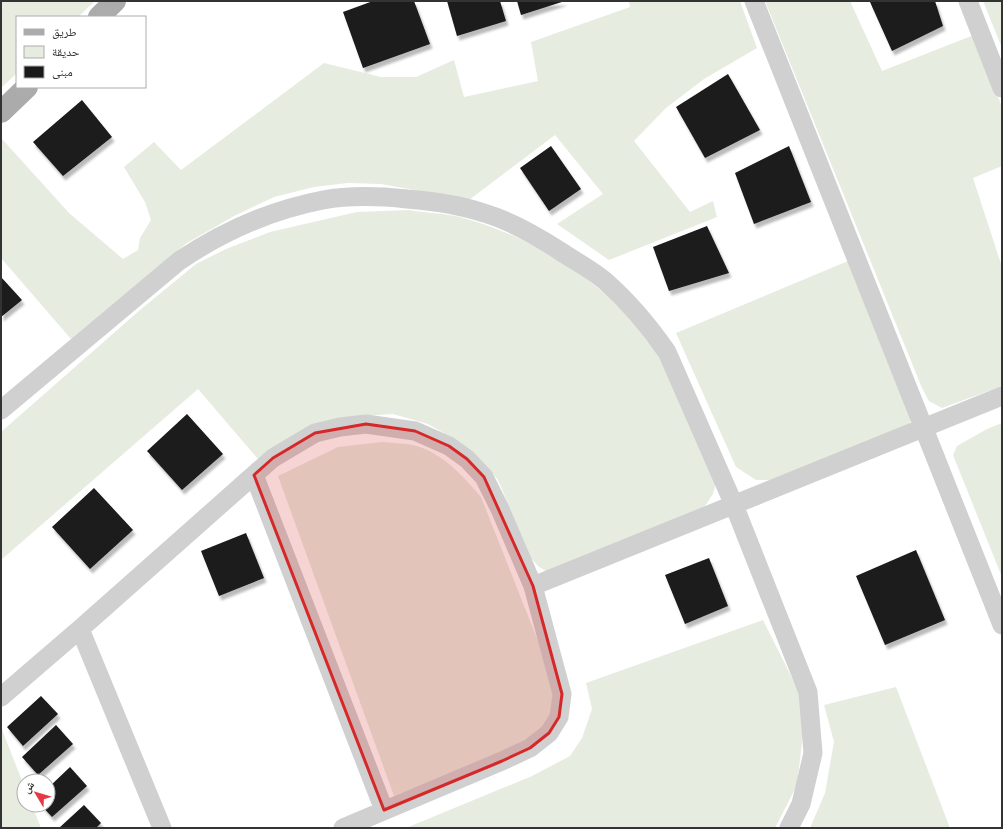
<svg xmlns="http://www.w3.org/2000/svg" width="1003" height="829" font-family="Poppins,'Noto Naskh Arabic',sans-serif">
<style>
.green{fill:#e6ecdf}
.building{fill:#1a1a1a;filter:url(#shadow)}
.lines{fill:none;stroke-linecap:round;stroke-linejoin:round}
.street{stroke:#d0d0d0;stroke-width:19}
.primary{stroke:#ababab;stroke-width:22}
.marked{fill:#d62828;fill-opacity:0.2;stroke:#d62828;stroke-width:3;stroke-linejoin:round}
</style>
<defs>
<filter id="shadow"><feDropShadow dx="2.5" dy="4.5" stdDeviation="1" flood-color="#0004"/></filter>
</defs>
<rect width="100%" height="100%" fill="#fff"/>
<!-- green -->
<path class="green" d="M1 1H95L78 17H17V73L1 88Z
M629 1H740L757 48 704 79 666 108 634 141 690 212 713 201 717 217 609 260 557 224 603 194 555 135 469 200 381 184 348 183 314 187 274 197 234 216 187 243 71 339 1 258 2 139 69 213 123 259 138 250 140 238 151 220 145 202 124 167 154 142 181 170 324 63 381 77H416L454 60 464 97 538 81 531 42 630 7Z
M765 1H850L882 71 974 35 1002 107V166L973 178 1002 267V386L942 408 929 401 922 388Z
M983 1H1002V48Z
M409 210C425 213 444 213 460 217 548 241 627 296 672 377 678 387 681 399 686 410 696 434 706 459 716 483L713 494 705 506 547 572 538 566 531 558 498 480 484 464 461 443 428 424 393 414 361 416 258 459 198 389 1 560V432L140 310 196 264 226 249 270 232 357 212Z
M848 261 911 420 908 428 901 432 770 480H756L736 467 676 333Z
M1002 423V577L953 455 957 446 987 429Z
M382 442C392 443 403 443 413 445 442 452 463 476 481 497L553 679 554 713 533 740 496 757 394 796 278 476 338 447Z
M763 620 799 692 803 734 797 785 775 828H406L532 776 570 756 582 738 592 709 586 683Z
M896 687 950 828H810L825 793 834 742 824 705Z
M1 727 24 786V805H32L41 828H1Z"/>
<!-- building -->
<path class="building" d="M373 1H414L430 44 363 68 343 12Z
M447 1H500L506 21 457 36Z
M517 1H565L521 15Z
M872 1H935L943 26 892 51 870 2Z
M728 74 760 130 705 158 676 107Z
M82 100 112 137 63 176 33 142Z
M551 146 581 189 549 211 520 168Z
M789 146 811 202 754 224 735 173Z
M707 226 729 273 669 291 653 247Z
M1 277 22 300 1 317Z
M187 414 223 454 182 490 147 451Z
M94 488 133 530 90 569 52 527Z
M246 533 264 578 219 596 201 551Z
M916 550 945 620 885 645 856 576Z
M709 558 728 606 685 624 665 575Z
M41 696 58 714 23 746 7 727Z
M56 725 73 744 38 775 22 757Z
M70 767 87 786 52 817 41 805H48V788Z
M84 805 101 823 96 828H59Z"/>
<g class="lines">
<!-- street -->
<path class="street" d="M754 1 1002 625
M968 1 1002 88
M1 410 179 261C222 232 271 210 323 200 350 195 379 196 407 199 433 201 460 205 484 213 511 221 537 236 560 251 575 261 592 270 605 281 629 302 649 326 667 352L734 505 808 692 813 753 801 804 789 828
M254 475 384 810
M533 586 1002 396
M80 629 162 828
M1 697 80 629 273 458 315 433 340 427 366 424 415 431 449 446 467 459 484 477 500 509 533 586 562 694 559 717 549 733 530 748 502 761 343 828"/>
<!-- primary -->
<path class="primary" d="M99 17 115 1
M1 112 27 87"/>
</g>
<!-- marked area -->
<path class="marked" d="M366 424 415 431 449 446 467 459 484 477 533 586 562 694 559 717 549 733 530 748 502 761 384 810 254 475 273 458 315 433Z"/>
<!-- border -->
<rect width="1003" height="829" fill="none" stroke="#333333" stroke-width="4"/>
<!-- legend -->
<rect x="16" y="16" width="130" height="72" fill="#ffffff" stroke="#adadad"/>
<rect x="24" y="29" width="20" height="6" fill="#ababab" stroke="#adadad"/>
<text x="52" y="36" font-size="12" fill="#333333">طريق</text>
<rect x="24" y="46" width="20" height="12" fill="#e6ecdf" stroke="#adadad"/>
<text x="52" y="56" font-size="12" fill="#333333">حديقة</text>
<rect x="24" y="66" width="20" height="12" fill="#1a1a1a" stroke="#adadad"/>
<text x="52" y="76" font-size="12" fill="#333333">مبنى</text>
<!-- north arrow -->
<g transform="translate(36 793) rotate(308)"><circle r="19" fill="#ffffff" stroke="#adadad"/>
<path d="M0-3L7 15L0 10L-7 15Z" fill="#e63946"/>
<text y="-6" font-size="11" font-weight="bold" text-anchor="middle" fill="#333333">ش</text>
</g>
</svg>
